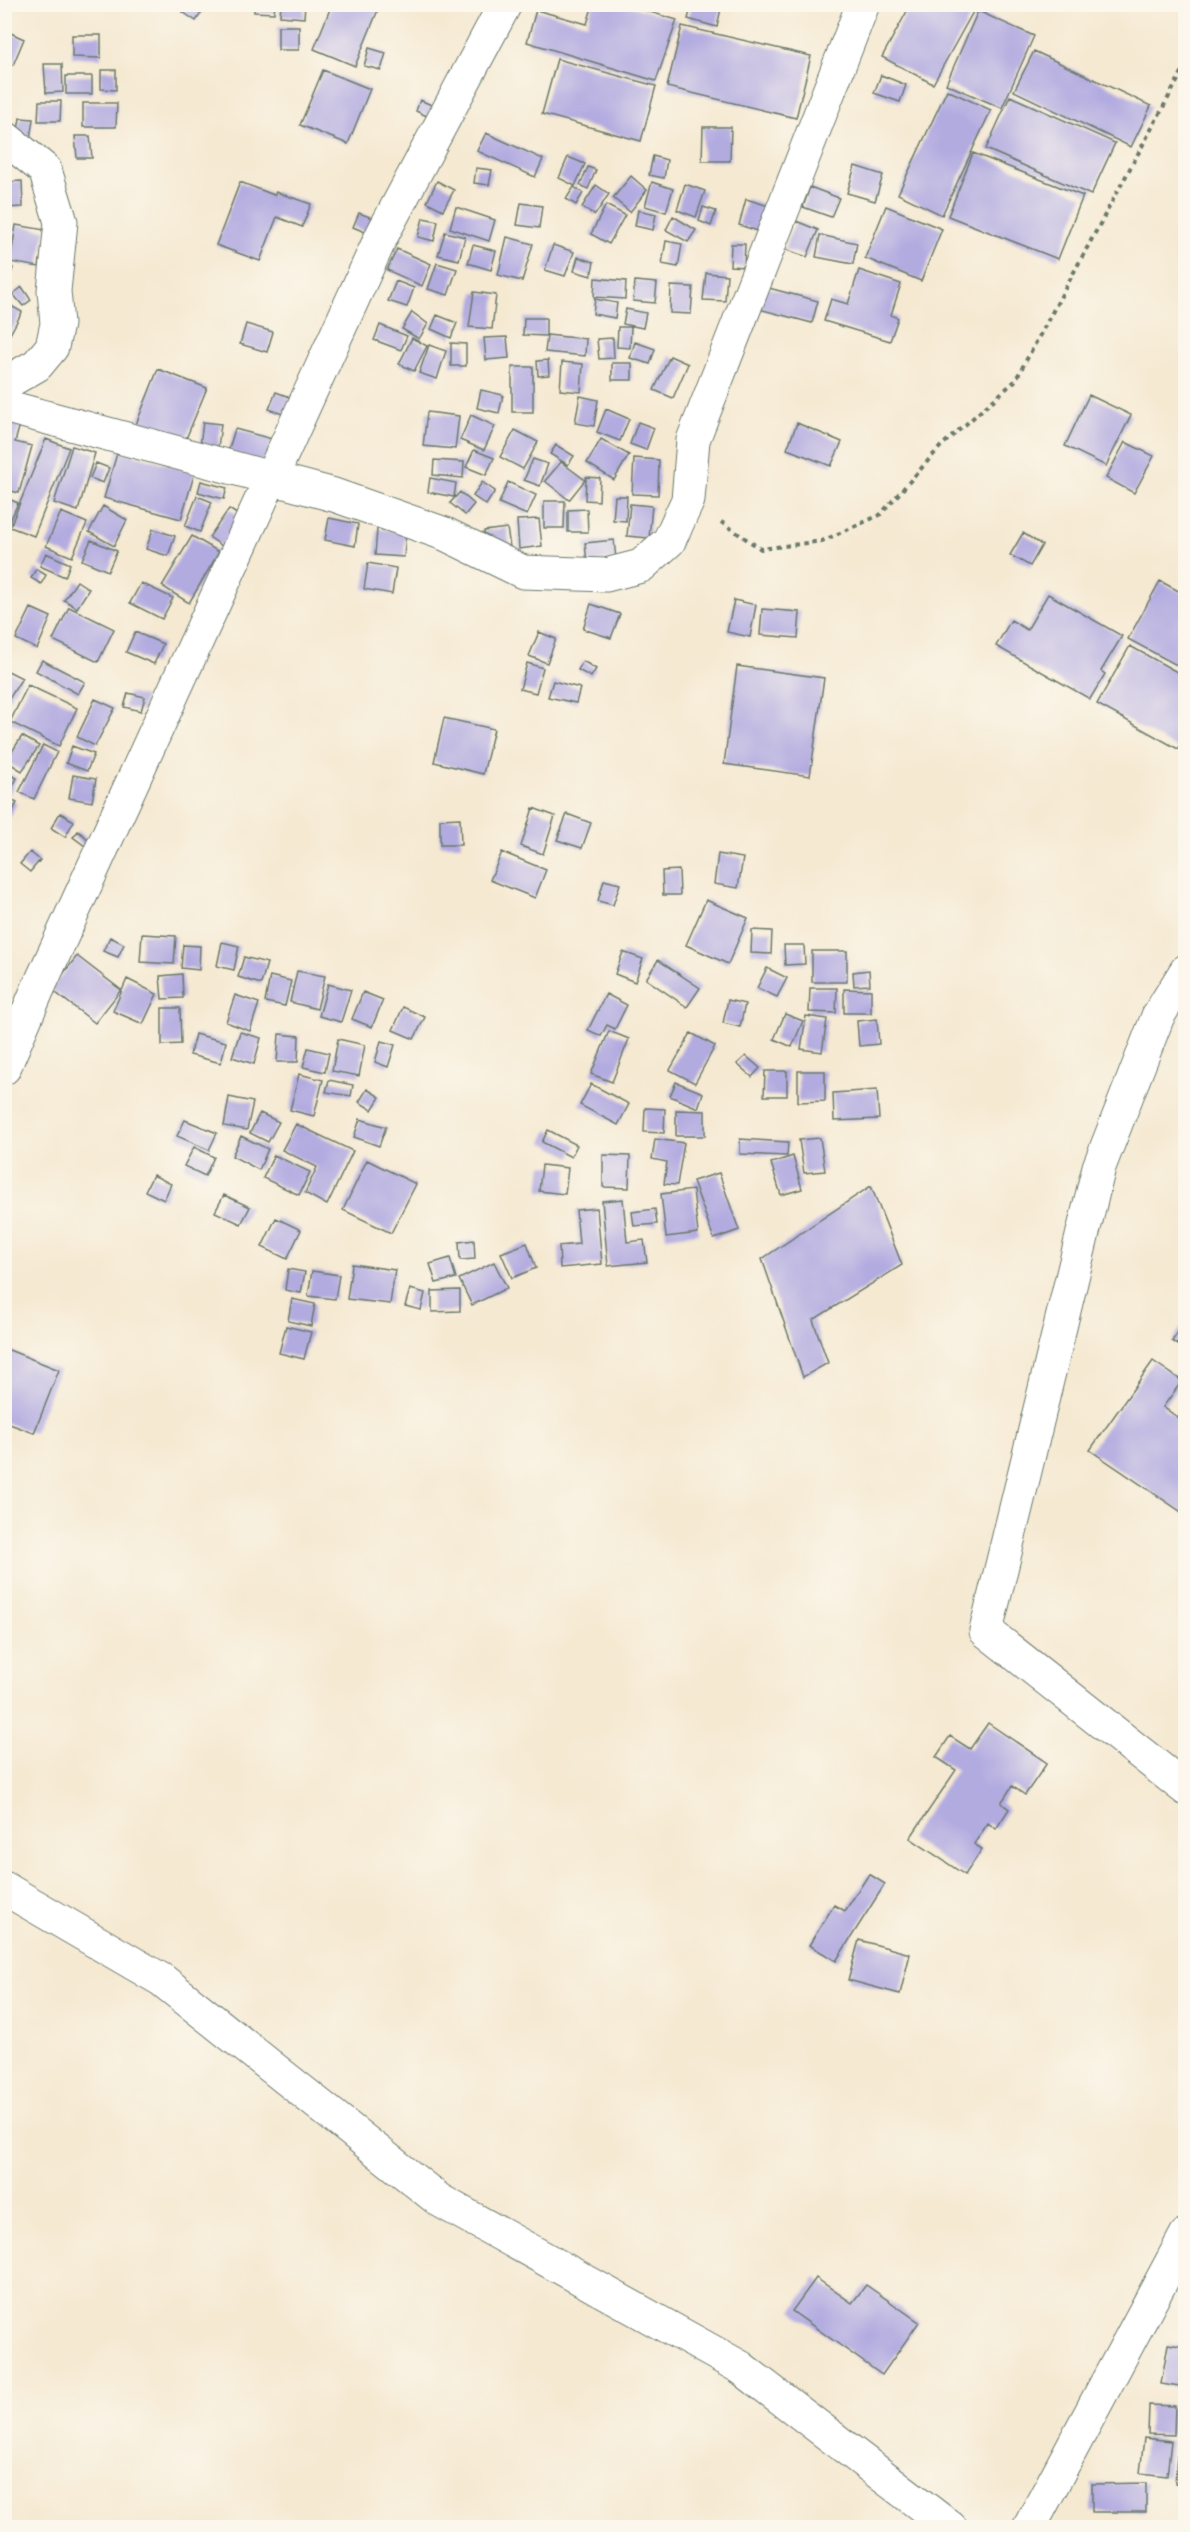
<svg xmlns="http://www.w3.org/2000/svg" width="1190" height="2532" font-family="'IM FELL Great Primer',serif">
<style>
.building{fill:#b2abe0}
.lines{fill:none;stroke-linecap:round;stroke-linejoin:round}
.minor-casing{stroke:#6a796b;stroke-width:35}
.path{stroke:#6a796b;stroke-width:4;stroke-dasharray:4.5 4.5;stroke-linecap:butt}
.minor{stroke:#fff;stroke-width:33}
</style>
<rect width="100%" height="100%" fill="#fbf7ec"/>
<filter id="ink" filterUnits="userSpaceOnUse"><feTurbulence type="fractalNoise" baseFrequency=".0167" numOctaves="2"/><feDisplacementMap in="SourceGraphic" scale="12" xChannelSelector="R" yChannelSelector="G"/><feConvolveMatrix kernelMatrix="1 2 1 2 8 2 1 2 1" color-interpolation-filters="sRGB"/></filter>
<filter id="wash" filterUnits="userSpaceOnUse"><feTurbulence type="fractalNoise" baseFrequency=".008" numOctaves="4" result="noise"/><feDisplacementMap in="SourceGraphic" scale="24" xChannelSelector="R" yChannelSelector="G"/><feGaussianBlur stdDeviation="1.35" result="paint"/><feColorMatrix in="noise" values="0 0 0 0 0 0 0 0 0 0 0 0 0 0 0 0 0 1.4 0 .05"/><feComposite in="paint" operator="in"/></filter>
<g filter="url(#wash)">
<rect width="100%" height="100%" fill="#f5e9d2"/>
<g id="blocks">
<!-- building -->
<path class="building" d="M184 4H195L203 10 196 21 180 10Z
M281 4H305L304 18 280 16Z
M332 4H364L378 10 355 66 314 49Z
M593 4H623L677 20 656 81 527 42 536 10 587 24Z
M692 4H722L717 27 688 19Z
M911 4H965L974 10 933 84 882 57Z
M254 5H275L274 13 254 12Z
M978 11 1034 36 1002 108 946 84Z
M278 26H299V50H278Z
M682 26 811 56 796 118 667 87Z
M4 30 24 39 13 65 4 62Z
M72 35H101V58L72 57Z
M369 48 386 53 381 70 364 66Z
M1034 51 1151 106 1131 147 1014 91Z
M557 59 656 86 641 141 542 114Z
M44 64H62L63 92 46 93Z
M101 70H116V90L101 89Z
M323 70 370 89 348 144 300 125Z
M881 75 906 85 900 102 874 93Z
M66 76H92V94H66Z
M947 90 991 110 942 215 898 194Z
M1010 96 1115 143 1091 195 986 149Z
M420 100 436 107 431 118 416 111Z
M39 101H61L60 121H38Z
M83 103H117L116 127H83Z
M20 118 33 119 30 139 17 137Z
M703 127H731L730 161H702Z
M486 133 543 159 535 177 477 151Z
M75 136H90L92 158H77Z
M973 153 1083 196 1058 259 948 216Z
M653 156 667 160 664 178 649 175Z
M568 157 585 164 575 186 559 178Z
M855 166 883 175 875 201 847 193Z
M588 167 596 170 588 189 580 185Z
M476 168 492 170 489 185 474 183Z
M631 176 647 190 630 212 613 198Z
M22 181 23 207 4 208V182Z
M437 181 454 190 443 210 427 202Z
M240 182 274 195 276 192 311 204 302 227 277 217 260 261 216 245Z
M652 182 673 189 666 212 645 206Z
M685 184 705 191 696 217 677 210Z
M596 185 609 194 595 215 582 207Z
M574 187 583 193 576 205 566 199Z
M810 187 839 198 831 217 803 207Z
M746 199 769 206 761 232 739 225Z
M521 203 542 206 539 228 517 225Z
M606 205 625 215 609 244 591 234Z
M886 206 942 229 921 281 865 258Z
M456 207 495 220 489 241 450 228Z
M703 207 716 211 711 226 699 221Z
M638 210 656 214 653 230 635 226Z
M359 213 378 220 372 235 353 227Z
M673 216 696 230 688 242 666 230Z
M423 218 438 221 434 241 418 237Z
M796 221 818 230 807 257 784 249Z
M16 225 45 230 39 267 10 262Z
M445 232 465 237 459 260 438 255Z
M820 235 857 243 853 264 816 257Z
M507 237 533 244 522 281 498 275Z
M666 241 682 244 678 267 662 264Z
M731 244H745L744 267 730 266Z
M473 245 496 251 491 270 468 263Z
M553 245 574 252 565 276 545 270Z
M397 249 431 264 422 286 387 270Z
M578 257 594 262 591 276 574 271Z
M437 263 457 269 448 295 428 289Z
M4 265 13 268 8 284 4 282Z
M859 270 901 284 891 315 898 318 890 341 824 321 831 299 848 304Z
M706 273 727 275 725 301 703 300Z
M595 278 626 281 625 299 594 297Z
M396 281 414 288 407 307 388 301Z
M635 281 657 283 655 303 633 301Z
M671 286 693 287 691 314 670 313Z
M22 287 31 300 23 306 13 294Z
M765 287 818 301 812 323 759 309Z
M474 292 496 295 492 329 469 327Z
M595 299 617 303 615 318 593 314Z
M4 302 22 312 8 338 4 337Z
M626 309 646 313 643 328 623 324Z
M412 312 428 324 419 339 402 329Z
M437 315 457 323 451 338 431 329Z
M524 318H546V336L523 335Z
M246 324 273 332 267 352 240 344Z
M380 325 407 336 401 350 374 340Z
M618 327H631L630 348 617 347Z
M547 335 586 339 585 356 545 352Z
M507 337 509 358 486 360 484 338Z
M412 338 427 346 414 371 399 364Z
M613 338 614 358 599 359 597 339Z
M635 342 655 349 650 364 630 358Z
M451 343 466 344V366H451Z
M429 345 446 351 437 379 419 373Z
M670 356 688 364 673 398 654 390Z
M548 360 549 375 538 376 537 361Z
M562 362 583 364 581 392 560 390Z
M612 363H632V380H612Z
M512 367H533V412H512Z
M158 369 207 388 183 446 135 427Z
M481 390 503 395 499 413 477 408Z
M276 392 292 398 285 415 269 409Z
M1089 395 1131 415 1106 466 1065 446Z
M580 396 598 400 594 426 575 423Z
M606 409 629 419 620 441 597 432Z
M427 412 459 416 455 449 423 446Z
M471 415 495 426 484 450 460 440Z
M4 416 21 421 15 442 32 446 19 493 4 489Z
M203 422 221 424 218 448 200 445Z
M638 422 654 428 646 450 630 444Z
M797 423 842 442 831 466 787 449Z
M235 429 272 439 265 462 228 452Z
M515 430 538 442 523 469 500 457Z
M46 439 69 448 34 536 10 527Z
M601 439 629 455 614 480 587 463Z
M1125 442 1154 456 1134 493 1106 478Z
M556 445 574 456 568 465 550 454Z
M72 446 95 453 78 511 54 503Z
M118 450 195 472 181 519 104 498Z
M474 450 494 458 486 475 466 467Z
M634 458 659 460 658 495 632 494Z
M533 459 548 464 540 486 524 480Z
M434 460 464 462 463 478 433 475Z
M561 462 585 480 569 500 545 481Z
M96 463 109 468 103 483 90 478Z
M586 477 600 478 599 501 585 500Z
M430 478 456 483 454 497 428 492Z
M201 481 227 488 224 499 198 492Z
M482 482 495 491 486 505 473 496Z
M508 482 536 495 527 515 499 503Z
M460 492 474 504 465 515 450 503Z
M197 496 212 502 200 532 185 526Z
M615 496H627L626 521 613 520Z
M4 497 18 503 4 534Z
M544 501H565L564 528H544Z
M630 504 652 506 649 538 627 536Z
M103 506 127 520 114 546 89 532Z
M229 509 246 520 225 548 209 537Z
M587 509 588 532H568V510Z
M61 512 87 523 72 557 46 546Z
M329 518 358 524 355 546 325 540Z
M539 519 542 546 519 549 517 520Z
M507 528 510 547 486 549 484 531Z
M153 529 175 536 168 556 146 549Z
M377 529 406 532 404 557 375 555Z
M1023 533 1042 545 1030 566 1010 555Z
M192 536 219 552 189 603 162 586Z
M91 540 117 551 108 571 82 560Z
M614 540 616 559 587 563 585 543Z
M46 553 70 564 65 577 40 566Z
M368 563 396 568 392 594 364 589Z
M36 569 46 575 41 584 31 578Z
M77 581 89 589 77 608 64 600Z
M1160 581 1186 595V670L1128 639Z
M141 583 173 598 162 619 130 603Z
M1048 594 1122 636 1101 671 1105 674 1090 699 996 646 1011 620 1027 630Z
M734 600 756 605 750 637 727 632Z
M591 604 620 614 611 638 583 629Z
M69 607 114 629 98 662 53 640Z
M31 608 51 617 37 649 16 639Z
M762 609 800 612 798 638 760 635Z
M135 632 163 644 154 664 126 652Z
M539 632 556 639 547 663 529 656Z
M1130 646 1186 677V735L1178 749 1097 704Z
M42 660 85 682 78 694 36 671Z
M583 661 596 669 591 677 578 670Z
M527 663 543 668 536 693 520 689Z
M737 666 824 678 810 776 724 764Z
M4 669 22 678 9 699 4 696Z
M553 681 580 688 576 703 548 697Z
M28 685 77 708 59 746 10 722Z
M128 693 145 697 141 711 124 707Z
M95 699 115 708 95 746 77 737Z
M444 718 494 729 483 774 434 762Z
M22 736 39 746 22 771 6 761Z
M43 745 57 752 34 799 19 792Z
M72 746 94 754 87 771 66 763Z
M4 772 17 778 9 794 4 792Z
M73 775 96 779 92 802 69 798Z
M4 796 17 803 4 827Z
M533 808 555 816 543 854 521 846Z
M60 813 74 821 65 837 51 828Z
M567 814 591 823 582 848 557 840Z
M460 818 461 845H440V819Z
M78 831 93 843 89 849 73 837Z
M30 852 40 860 30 872 20 864Z
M502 852 546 870 535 898 490 880Z
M718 854 743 858 738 888 714 884Z
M679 870 680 895H663L662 871Z
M604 880 620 884 613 905 598 901Z
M706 900 748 918 728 964 686 945Z
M752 930 772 931 771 954 751 953Z
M142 934 176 936 174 964 140 962Z
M110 937 124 944 118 957 103 951Z
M222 942 239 946 234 970 217 966Z
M183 945 200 946 199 970 181 968Z
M784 945H804L805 964 785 965Z
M812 951H847V982H812Z
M623 952 643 959 635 982 615 974Z
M77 956 121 990 95 1023 51 989Z
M244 957 267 963 261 984 238 977Z
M658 960 700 988 687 1007 646 979Z
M767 968 787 978 777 997 757 988Z
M869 970 870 985 854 986 853 972Z
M297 971 325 976 317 1009 290 1002Z
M182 974 183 998 162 999 160 976Z
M270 976 291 981 285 1006 265 1002Z
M127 979 157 994 143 1024 113 1011Z
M328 984 351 990 341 1022 319 1016Z
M810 988H837L836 1013 809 1012Z
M844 989 871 990V1013H844Z
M363 992 383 1000 372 1027 352 1019Z
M606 994 627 1005 615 1029 607 1025 601 1036 588 1030Z
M235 995 259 1003 250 1031 226 1022Z
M728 1000 745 1004 740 1027 723 1023Z
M403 1007 425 1017 414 1039 393 1030Z
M162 1008H180L181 1044 162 1045Z
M785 1014 803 1021 792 1047 774 1039Z
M806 1016 827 1019 822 1052 801 1049Z
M877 1019 879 1044 859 1046 857 1021Z
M609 1031 629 1039 612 1082 591 1074Z
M240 1032 261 1038 254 1064 232 1057Z
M691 1033 715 1046 695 1083 670 1070Z
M195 1034 226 1042 221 1063 190 1055Z
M279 1034 299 1036 298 1062H277Z
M338 1039 365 1045 359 1076 332 1071Z
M381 1041 395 1045 388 1067 375 1062Z
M308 1048 329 1053 325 1072 303 1067Z
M746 1056 760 1068 752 1077 737 1064Z
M765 1071H787V1096H764Z
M798 1071H825V1101L798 1102Z
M299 1074 323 1080 314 1116 290 1110Z
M329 1080 353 1085 351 1096 326 1092Z
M676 1082 703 1093 698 1108 670 1096Z
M591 1084 629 1104 618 1125 580 1105Z
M367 1089 380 1097 372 1110 359 1102Z
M877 1090 879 1119 834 1121 833 1093Z
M229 1097 253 1102 247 1130 224 1126Z
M645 1108 665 1109 664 1133 644 1132Z
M676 1110 705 1111V1136H676Z
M260 1113 279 1122 268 1142 250 1133Z
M360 1119 386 1127 379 1146 354 1137Z
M185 1120 217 1133 209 1150 177 1136Z
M296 1124 353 1151 327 1205 305 1193 317 1167 282 1150Z
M548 1130 577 1145 571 1157 542 1142Z
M241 1136 268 1149 259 1170 232 1156Z
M820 1138 825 1171 804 1173 799 1140Z
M655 1139 684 1143 677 1185 664 1184 667 1162 652 1159Z
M740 1139 788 1142 787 1156 740 1154Z
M194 1147 214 1157 205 1176 184 1166Z
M274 1155 310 1172 299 1195 263 1178Z
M603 1155 630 1156 629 1188 603 1187Z
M793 1156 802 1189 781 1195 771 1163Z
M367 1160 416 1184 391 1233 343 1210Z
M542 1165 568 1168 565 1194 539 1191Z
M719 1173 739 1230 714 1239 693 1181Z
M153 1175 171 1184 164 1200 145 1191Z
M871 1186 902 1265 813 1320 828 1363 803 1377 762 1259Z
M693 1190 698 1233 666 1237 661 1194Z
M224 1195 250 1207 241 1224 215 1212Z
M623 1199 627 1242 644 1240 647 1262 608 1266 602 1201Z
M597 1208 602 1264 560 1268 559 1246 579 1244 576 1210Z
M655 1209 657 1224 634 1226 632 1212Z
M276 1218 301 1230 287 1259 262 1247Z
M474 1240 475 1259 460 1260 459 1242Z
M527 1243 536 1268 512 1278 501 1253Z
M450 1258 456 1278 436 1283 430 1264Z
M494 1262 507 1288 472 1305 459 1279Z
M352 1264 395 1270 390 1304 347 1299Z
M288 1269 305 1272 301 1293 285 1290Z
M312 1271 339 1275 335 1299 308 1296Z
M410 1289 425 1293 421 1310 405 1306Z
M460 1290V1311L432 1312V1291Z
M292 1299 315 1304 311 1326 288 1321Z
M1186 1321V1350L1172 1341Z
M286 1326 311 1332 304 1359 279 1353Z
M4 1348 59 1370 34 1433 4 1422Z
M1153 1361 1182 1381 1163 1407 1186 1423V1515L1090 1450Z
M988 1723 1047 1763 1025 1795 1012 1786 1001 1803 1009 1809 996 1829 988 1823 974 1844 982 1849 965 1875 910 1838 956 1770 936 1757 950 1736 970 1749Z
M869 1874 885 1884 836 1961 809 1945 834 1905 845 1911Z
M859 1940 910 1954 900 1994 848 1980Z
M816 2278 852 2303 866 2285 919 2322 882 2375 792 2311Z
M1168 2344 1186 2347V2388L1161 2384Z
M1149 2405 1175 2406 1174 2435 1148 2434Z
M1183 2411H1186V2440L1181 2439Z
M1144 2438 1171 2441 1167 2476 1140 2473Z
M1177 2456 1186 2457V2484L1175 2483Z
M1146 2483V2512H1092V2484Z"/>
</g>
</g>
<g filter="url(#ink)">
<use href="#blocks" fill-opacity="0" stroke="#6a796b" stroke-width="1.5"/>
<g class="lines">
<defs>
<path id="minor" d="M4 137 45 170 61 222 54 291 57 324 52 347 37 365 4 384
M4 406 334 495 445 534 523 572 606 575 641 566 669 541 688 500 693 440 863 4
M1186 971 1158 1016 1099 1167 986 1631 1186 1789
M4 1068 37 991 382 235 505 4
M4 1888 162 1980 439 2200 740 2367 951 2528
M1029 2528 1186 2235"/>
</defs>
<!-- minor casing -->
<use href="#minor" class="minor-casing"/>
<!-- path -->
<path class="path" d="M721 522 761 549 822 541 880 515 941 446 1015 381 1186 65"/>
<!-- minor -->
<use href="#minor" class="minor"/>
</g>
</g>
<!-- margin -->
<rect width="1190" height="2532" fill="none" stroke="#fbf7ec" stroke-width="24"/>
</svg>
